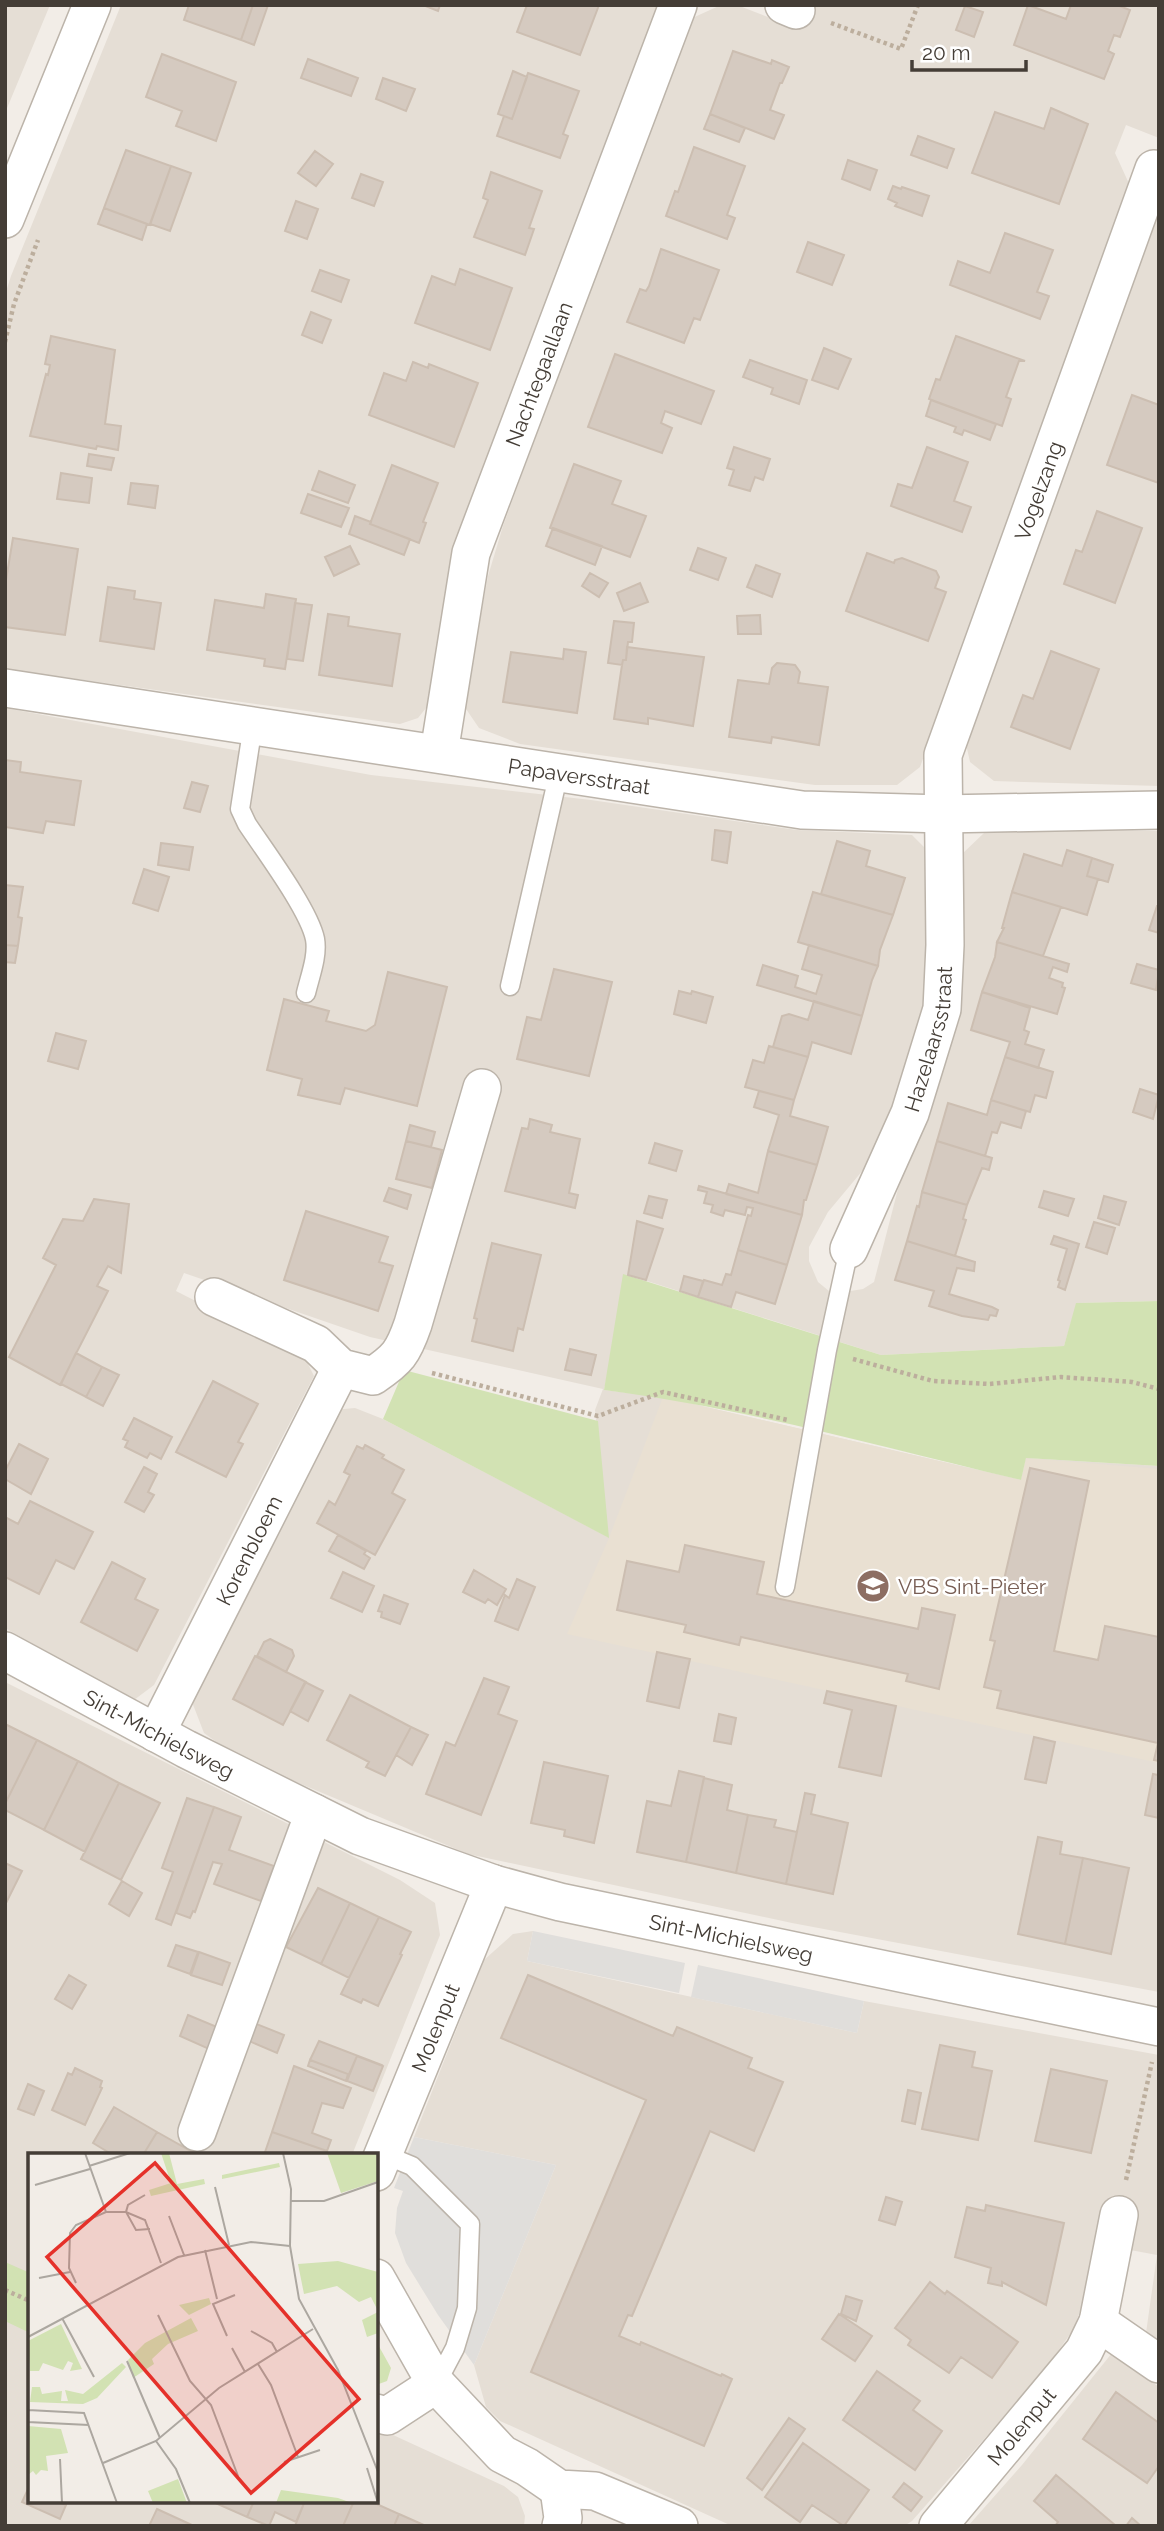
<svg xmlns="http://www.w3.org/2000/svg" width="1164" height="2531" font-family="Raleway,sans-serif">
<style>
.residential{fill:#e5ded5}
.education{fill:#e9e0d2}
.green{fill:#d2e2b3}
.parking{fill:#e0dedb}
.building{fill:#d5cac0;stroke:#ccbeb1;stroke-width:2}
.lines{fill:none;stroke-linecap:round;stroke-linejoin:round}
.service-casing{stroke:#bcb4aa;stroke-width:21}
.minor-casing{stroke:#bcb4aa;stroke-width:40}
.path{stroke:#bcae9d;stroke-width:4.5;stroke-dasharray:3.5 3.5;stroke-linecap:butt}
.service{stroke:#fff;stroke-width:18}
.minor{stroke:#fff;stroke-width:37}
.labels{text-anchor:middle;dominant-baseline:central;stroke-width:5;stroke-linejoin:round;paint-order:stroke}
.street-label{font-size:21px;fill:#443d36;stroke:#fff}
.education-label{font-size:21px;fill:#785e54;stroke:#fff;text-anchor:start}
.inset-road{fill:none;stroke:#aca7a0;stroke-width:2}
.view{fill:#e5312a;fill-opacity:0.15;stroke:#e5312a;stroke-width:3.5}
.inset-edge{fill:none;stroke:#443d36;stroke-width:3.5}
</style>
<rect width="100%" height="100%" fill="#f2ede7"/>
<!-- residential -->
<path class="residential" d="M5 5H50L5 113Z
M121 5H657L660 14 430 703 418 718 400 724 5 669V295L11 276Z
M721 5H737L798 29 808 5H1159V138L1126 125 1115 153 1131 188 920 767 897 785H815L520 744 479 728 464 706 488 576 503 526 688 20Z
M1159 199V786L994 781 970 762 966 744Z
M5 708 371 775 591 800 797 830 912 835 924 847 929 862V997L878 1152 828 1212 809 1247V1261L818 1282 829 1291 838 1293 863 1289 874 1282 898 1189 942 1052 961 855 984 833 1010 830 1159 831V1301L1077 1303 1064 1346 881 1355 628 1275 604 1390 663 1397 1021 1480 1026 1458 1159 1466V1992L792 1923 468 1854 239 1758 204 1733 192 1702 333 1410 355 1408 383 1419 608 1537 595 1410 603 1389 370 1337 184 1273 176 1291 304 1356 314 1376 154 1685 134 1700 5 1628Z
M5 1682 400 1880 435 1903 440 1935 352 2155H30V2501H376V2431L380 2429 504 2486 518 2497 525 2516 524 2526H5Z
M533 1931 527 1961 857 2033 864 2001 1159 2055V2342L1146 2333 1157 2255 1125 2249 1133 2209 1101 2206 1090 2285 1073 2330 1044 2371 912 2521 904 2526H732L500 2421 486 2407 474 2365 556 2165 414 2137 484 1960 513 1934Z
M1112 2353 1159 2387V2526H968L1022 2465Z"/>
<!-- education -->
<path class="education" d="M663 1397 1021 1480 1026 1458 1159 1469V1763L567 1634 609 1538Z"/>
<!-- green -->
<path class="green" d="M623 1274 881 1355 1064 1346 1076 1303 1159 1301V1466L1026 1458 1021 1480C883 1447 744 1408 604 1390Z
M404 1370 598 1421 609 1538 383 1419Z
M5 2262 30 2273V2333L7 2322 5 2324Z
M376 2341 391 2368 387 2381 376 2385Z"/>
<!-- parking -->
<path class="parking" d="M533 1931 685 1963 679 1993 527 1961Z
M698 1965 864 2001 857 2033 691 1997Z
M414 2137 556 2165 474 2365 438 2315 406 2263 395 2233 397 2208 403 2191 394 2188Z"/>
<!-- building -->
<path class="building" d="M189 5H253L241 40 184 20Z
M253 5H268L254 45 241 40Z
M423 5H440L438 11Z
M527 5H599L580 55 517 32Z
M1028 5 1066 19 1071 5H1117L1130 10 1120 37 1114 35 1108 51 1114 54 1104 79 1014 45Z
M965 6 983 12 974 37 956 30Z
M733 51 771 64 772 60 789 67 782 83H780L770 110 784 115 774 139 710 114Z
M162 54 236 82 216 141 176 126 182 111 146 97Z
M308 59 358 78 351 96 301 78Z
M513 71 527 77 512 119 498 114Z
M528 73 579 91 563 134 568 136 560 158 497 136 504 116 512 119Z
M383 78 415 89 406 111 376 99Z
M1051 108 1088 124 1059 204 972 173 995 112 1044 129Z
M710 114 745 128 739 142 704 129Z
M918 136 954 149 947 168 911 155Z
M694 147 745 166 727 215 735 218 727 239 666 216 675 191 678 192Z
M126 150 171 166 150 225 104 208Z
M315 151 333 164 316 186 298 173Z
M848 160 877 170 870 190 842 179Z
M171 166 191 173 170 231 150 224Z
M491 172 542 191 529 228 534 229 525 255 474 237 488 200 483 198Z
M361 174 383 182 374 206 352 198Z
M893 186 901 189 902 187 929 196 922 216 895 206 897 203 888 199Z
M296 201 318 209 307 239 285 231Z
M104 208 147 224 142 240 98 224Z
M1005 233 1053 250 1037 292 1049 296 1040 319 950 285 958 261 990 273Z
M808 242 844 255 832 285 797 272Z
M661 249 719 270 700 320 694 318 684 343 627 322 640 289 646 291 649 286Z
M460 269 512 288 490 350 415 323 432 276 455 285Z
M320 270 349 280 341 302 312 291Z
M311 312 331 320 322 343 302 335Z
M51 336 115 350 105 424 121 426 118 450 97 446 96 449 30 436 46 374 48 375 50 365 45 364Z
M956 336 1025 361H1019L1006 397 1011 399 1002 426 929 399 936 379 940 380Z
M824 348 851 359 838 389 812 380Z
M615 354 714 391 701 424 665 411 661 423 672 428 662 453 588 427Z
M750 360 807 380 799 404 771 394 773 388 743 377Z
M413 362 428 368 429 364 478 383 454 447 369 415 384 373 406 381Z
M1132 395 1159 405V483L1107 465Z
M931 400 996 424 990 440 964 430 962 435 954 432 956 427 926 416Z
M734 447 770 459 763 480 755 477 750 491 729 485 734 470 727 468Z
M927 447 968 462 954 501 971 507 962 532 891 506 898 484 912 488Z
M89 454 114 458 111 470 87 466Z
M574 464 621 481 612 504 646 516 630 557 550 528Z
M392 465 438 483 423 522 426 523 419 543 370 524Z
M319 471 355 485 348 503 312 490Z
M61 473 92 478 89 503 57 499Z
M131 483 158 486 155 508 128 504Z
M308 494 349 508 341 527 301 513Z
M1097 511 1142 528 1115 603 1064 584 1076 550 1082 552Z
M355 516 371 522 370 524 410 539 404 555 349 534Z
M553 528 602 546 595 565 546 546Z
M13 538 78 549 65 635 5 627V586Z
M350 546 359 564 334 576 325 557Z
M698 548 726 558 718 580 690 570Z
M867 553 894 563 895 560 902 558 936 571 939 577 935 588 946 592 928 641 846 611Z
M756 565 780 574 772 597 747 587Z
M590 573 608 583 599 597 582 586Z
M640 583 648 602 624 611 617 593Z
M108 587 135 591 134 599 161 603 154 649 100 641Z
M266 594 296 599 285 669 264 666 265 659 207 650 215 600 264 608Z
M295 603 312 605 303 661 287 659Z
M328 614 349 617 348 626 400 634 392 686 319 675Z
M760 615 761 634H738L737 616Z
M614 621 634 623 632 642H628L626 660H623L622 665 608 663Z
M627 647 704 657 693 726 648 718V724L614 719 622 665 623 660H626Z
M564 649 586 652 577 713 503 702 511 652 563 659Z
M1051 651 1099 669 1070 749 1011 727 1023 695 1033 699Z
M777 663 795 665 800 672 798 683 828 687 819 745 772 737 771 743 729 737 738 680 769 684 772 668Z
M5 760 21 762 20 772 81 781 74 825 46 821 43 833 5 827Z
M192 782 208 786 200 812 184 808Z
M715 830 731 832 727 863 712 860Z
M837 841 870 851 866 866 905 878 893 915 821 894Z
M161 843 193 847 189 870 158 865Z
M1067 850 1092 858 1087 876 1098 879 1087 915 1012 892 1024 854 1062 866Z
M1092 858 1113 865 1108 882 1087 876Z
M144 869 169 877 158 911 133 903Z
M5 885 23 887 18 917 22 918 18 946 5 945Z
M813 892 893 915 880 950 878 966 798 942Z
M1012 892 1061 907 1043 956 997 942 1004 928H1002Z
M1157 906H1159V933L1149 930Z
M997 942 1069 964 1067 972 1053 967 1049 978 1063 983 1062 987 1065 988 1057 1014 982 992 995 957Z
M5 945 18 946 15 963 5 962Z
M809 945 878 966 872 980 862 1016 757 985 763 965 798 976 795 987 816 994 822 975 802 969Z
M1137 964 1159 970 1156 990 1131 983Z
M554 969 612 982 589 1076 517 1059 527 1017 541 1020Z
M388 972 447 987 417 1106 345 1088 340 1104 298 1095 302 1079 267 1070 284 999 329 1011 326 1021 366 1031 375 1025Z
M679 991 691 994 692 991 713 997 706 1023 674 1014Z
M982 992 1030 1008 1024 1030 1029 1032 1025 1044 1044 1050 1038 1068 1005 1057 1010 1042 971 1030Z
M814 1001 862 1016 851 1054 812 1042 808 1057 773 1047 782 1016 789 1014 808 1020Z
M56 1033 86 1041 78 1069 48 1061Z
M769 1046 808 1057 794 1100 745 1087 753 1060 764 1063Z
M1005 1057 1053 1072 1046 1098 1035 1095 1030 1112 991 1100Z
M1140 1089 1159 1095 1153 1119 1133 1112Z
M759 1091 794 1100 790 1116 828 1127 817 1165 768 1151 779 1115 754 1107Z
M991 1100 1026 1111 1021 1128 1001 1122 997 1133 992 1132 985 1156 937 1141 948 1103 987 1115Z
M530 1119 552 1125 550 1132 580 1139 569 1193 578 1195 575 1208 505 1191 522 1128 528 1129Z
M410 1125 435 1132 431 1147 406 1141Z
M406 1141 442 1150 432 1188 396 1179Z
M937 1141 992 1158 989 1170 982 1168 967 1205 922 1192Z
M655 1143 682 1151 676 1171 649 1163Z
M768 1151 817 1165 806 1200H804L802 1215 726 1194 729 1184 758 1193Z
M699 1186 802 1215 787 1265 738 1250 748 1215 751 1216 753 1208 747 1207 745 1215 725 1210 723 1216 711 1212 713 1205 704 1203 707 1192 698 1190Z
M389 1188 411 1195 407 1209 384 1201Z
M1044 1191 1074 1199 1068 1216 1039 1207Z
M922 1192 967 1205 963 1219 966 1220 955 1256 907 1241 917 1206 919 1207Z
M649 1196 667 1200 662 1218 644 1213Z
M1104 1196 1126 1202 1119 1225 1098 1218Z
M94 1199 129 1204 121 1273 108 1266 97 1286 108 1291 60 1385 9 1357 56 1265 43 1258 63 1219 83 1221Z
M306 1211 388 1237 379 1262 393 1266 378 1311 284 1280Z
M637 1221 663 1229 646 1280 628 1275Z
M1094 1222 1115 1228 1107 1254 1086 1247Z
M1054 1236 1079 1244 1065 1290 1058 1287 1060 1281 1058 1280 1067 1249 1051 1244Z
M907 1241 975 1262 974 1271 957 1268 949 1294 992 1307 998 1310 996 1316 990 1315 988 1320 962 1316 929 1306 934 1291 895 1280Z
M492 1243 541 1255 523 1330 518 1328 513 1351 472 1341 477 1319 474 1318Z
M738 1250 787 1265 775 1304 736 1292 731 1307 698 1297 704 1280 722 1285 726 1274 731 1275Z
M684 1276 703 1281 698 1297 680 1291Z
M570 1349 596 1355 591 1375 565 1370Z
M76 1353 102 1367 86 1397 61 1384Z
M102 1367 119 1375 103 1406 86 1397Z
M213 1381 258 1404 238 1442 243 1444 226 1477 176 1452Z
M134 1418 172 1437 161 1459 150 1453 147 1458 125 1447 128 1441 123 1439Z
M19 1444 48 1459 31 1494 5 1479V1471Z
M365 1445 384 1455 382 1458 404 1470 392 1493 405 1500 375 1555 317 1523 329 1501 335 1505 350 1475 344 1472 357 1446 363 1449Z
M144 1467 157 1474 148 1492 154 1495 144 1512 125 1502Z
M1030 1468 1089 1481 1054 1651 1098 1660 1105 1626 1159 1637V1761L1154 1760 1158 1743 997 1708 1001 1691 984 1687 995 1641 990 1640Z
M30 1501 93 1532 74 1569 56 1560 39 1594 5 1577V1521L7 1518 18 1524Z
M338 1535 366 1551 364 1554 370 1558 364 1569 329 1551Z
M685 1545 764 1562 757 1594 918 1629 922 1608 955 1615 939 1689 906 1681 908 1674 741 1637 739 1645 684 1632 686 1625 617 1610 627 1561 679 1572Z
M112 1562 145 1579 135 1599 158 1610 137 1651 81 1622Z
M474 1570 506 1589 497 1605 488 1599 485 1603 463 1592Z
M343 1572 374 1586 362 1612 331 1598Z
M517 1579 535 1587 518 1630 495 1621 505 1595 509 1598Z
M384 1595 408 1604 400 1624 381 1617 382 1612 378 1611Z
M270 1639 292 1650 294 1656 286 1672 257 1656 264 1642Z
M657 1652 690 1659 679 1708 647 1701Z
M255 1656 306 1682 283 1725 233 1699Z
M484 1678 509 1687 498 1714 517 1721 481 1815 426 1794 446 1742 455 1746Z
M305 1682 323 1691 308 1721 290 1711Z
M827 1691 896 1706 881 1776 839 1767 852 1710 824 1703Z
M350 1695 411 1727 385 1776 366 1767 369 1762 327 1740Z
M719 1714 736 1718 731 1744 714 1741Z
M5 1724 37 1740 5 1804Z
M411 1727 428 1735 412 1765 396 1755Z
M1034 1737 1055 1742 1046 1783 1025 1779Z
M37 1740 78 1761 44 1830 5 1810V1804Z
M78 1761 119 1783 85 1852 44 1830Z
M544 1762 608 1776 594 1843 564 1836 565 1830 531 1823Z
M679 1771 704 1777 686 1862 637 1852 647 1801 671 1806Z
M1159 1771V1818L1145 1815 1153 1774 1158 1775Z
M704 1778 732 1785 727 1810 748 1815 736 1873 686 1862Z
M119 1783 160 1803 121 1880 81 1859Z
M805 1793 815 1795 811 1814 848 1823 833 1894 786 1884Z
M187 1798 214 1807 171 1925 156 1919 173 1872 162 1868Z
M214 1807 241 1817 229 1850 274 1866 261 1901 214 1884 222 1864 213 1862 195 1912 193 1911 190 1918 176 1913Z
M748 1815 776 1820 774 1827 797 1832 786 1884 736 1873Z
M1038 1837 1062 1842 1060 1854 1083 1858 1065 1944 1018 1934Z
M1083 1858 1129 1868 1111 1954 1065 1944Z
M5 1863 22 1871 6 1903 5 1902Z
M122 1881 142 1893 129 1916 109 1904Z
M318 1888 350 1903 321 1964 286 1947Z
M350 1903 379 1917 349 1978 321 1964Z
M379 1917 411 1932 400 1954 402 1955 378 2006 363 1999 361 2003 341 1994Z
M176 1945 198 1952 190 1974 168 1966Z
M199 1952 230 1963 222 1985 191 1975Z
M69 1975 86 1985 72 2009 55 1999Z
M528 1975 673 2036 677 2027 752 2058 748 2068 783 2082 754 2151 710 2131 632 2316 628 2315 619 2336 640 2345 641 2342 721 2376 722 2374 732 2379 704 2446 531 2372 646 2100 501 2038Z
M188 2015 217 2027 209 2049 180 2036Z
M249 2021 284 2035 277 2053 242 2038Z
M319 2041 382 2065 383 2066 357 2056 346 2081 348 2074 310 2060Z
M940 2045 975 2052 972 2067 992 2071 978 2140 922 2129Z
M357 2056 383 2066 373 2091 347 2081Z
M310 2060 348 2074 346 2081 308 2066Z
M294 2066 351 2088 343 2108 322 2103 312 2133 331 2140 327 2151 272 2132Z
M75 2068 102 2081 100 2087 102 2088 85 2125 52 2110 68 2073 72 2075Z
M1051 2069 1107 2081 1091 2153 1035 2141Z
M28 2084 44 2091 34 2115 18 2109Z
M908 2090 921 2093 915 2124 902 2121Z
M114 2107 157 2132 143 2155H113L93 2143Z
M157 2132 194 2153 193 2155H143Z
M272 2132 327 2151 326 2155H264Z
M886 2197 902 2202 895 2225 879 2220Z
M986 2205 1064 2223 1046 2305 1002 2282V2286L988 2283 991 2268 955 2257 967 2207 985 2211Z
M930 2282 945 2294 947 2291 1018 2342 992 2378 961 2357 949 2373 908 2345 911 2340 895 2328Z
M846 2296 862 2301 856 2321 841 2314Z
M839 2314 872 2336 855 2361 822 2339Z
M877 2371 920 2401 913 2410 942 2431 915 2470 843 2420Z
M1116 2392 1159 2423V2466L1147 2483 1083 2439Z
M789 2418 805 2429 762 2490 747 2478Z
M803 2443 869 2490 844 2526 812 2505 800 2522 765 2497Z
M1056 2475 1115 2525 1114 2526H1055L1058 2522 1034 2501Z
M904 2483 922 2497 911 2511 893 2497Z
M28 2489 30 2501H57L66 2505 60 2519 22 2502Z
M211 2501H254L247 2517Z
M254 2501H305L296 2522 275 2512 269 2526 247 2517Z
M305 2501H354L343 2526H295Z
M354 2501H370L399 2514 394 2526H343Z
M157 2509 194 2526H149Z
M399 2514 426 2526H394Z
M1132 2518 1141 2526H1126Z"/>
<g class="lines">
<defs>
<path id="service" d="M253 725 240 809 247 824C265 851 309 910 315 939 318 956 310 976 306 993
M510 986 559 772
M785 1587 827 1350 849 1249
M383 2154 412 2166 470 2224 467 2308 455 2348 436 2384"/>
<g id="minor">
<path d="M784 5 796 10"/>
<path d="M5 219 92 5"/>
<path id="s1" d="M5 688 802 810 943 814 1159 810"/>
<path id="s2" d="M439 753 471 553 678 5"/>
<path id="s3" d="M849 1249 910 1113 942 1009 945 945 943 755 1154 169"/>
<path d="M214 1297 316 1344 341 1368 373 1376C398 1359 403 1353 413 1324L482 1088"/>
<path id="s4" d="M5 1651 186 1749 360 1836 494 1884 560 1902 1159 2027"/>
<path id="s5" d="M156 1733 341 1368"/>
<path d="M197 2132 314 1813"/>
<path id="s6" d="M376 2172 494 1884"/>
<path d="M376 2278 436 2384 502 2454 527 2467 559 2489 595 2491 679 2526"/>
<path d="M1098 2322 1159 2364"/>
<path d="M376 2413 387 2416 436 2384"/>
<path d="M559 2489 563 2518 561 2526"/>
<path id="s7" d="M938 2526 1084 2351 1098 2322 1119 2215"/>
</g>
</defs>
<!-- service casing -->
<use href="#service" class="service-casing"/>
<!-- minor casing -->
<use href="#minor" class="minor-casing"/>
<!-- path -->
<path class="path" d="M831 23 901 49 918 5
M5 342 14 304 38 240
M853 1359 933 1381 989 1384 1061 1377 1132 1382 1159 1389
M432 1373 598 1416 663 1392 788 1420
M1126 2180 1152 2062
M5 2290 30 2301"/>
<!-- service -->
<use href="#service" class="service"/>
<!-- minor -->
<use href="#minor" class="minor"/>
</g>
<!-- icons -->
<defs>
<symbol id="school-disc" viewBox="-11 -11 22 22"><circle r="9.5" fill="#8d6e63" stroke="#fff"/><path d="M0-5L7-2L0 1L-7-2ZM-4 1L0 2.5L4 1V4Q0 6-4 4Z" fill="#fff"/></symbol>
</defs>
<g fill-rule="evenodd">
<use href="#school-disc" x="854" y="1567" width="38" height="38"/>
</g>
<g class="labels">
<!-- street labels -->
<g class="street-label">
<text stroke="none"><textPath href="#s2" startOffset="394">Nachtegaallaan</textPath></text>
<text stroke="none"><textPath href="#s3" startOffset="793">Vogelzang</textPath></text>
<text stroke="none"><textPath href="#s1" startOffset="581">Papaversstraat</textPath></text>
<text stroke="none"><textPath href="#s3" startOffset="226">Hazelaarsstraat</textPath></text>
<text stroke="none"><textPath href="#s5" startOffset="205">Korenbloem</textPath></text>
<text stroke="none"><textPath href="#s4" startOffset="175">Sint-Michielsweg</textPath></text>
<text stroke="none"><textPath href="#s4" startOffset="786">Sint-Michielsweg</textPath></text>
<text stroke="none"><textPath href="#s6" startOffset="156">Molenput</textPath></text>
<text stroke="none"><textPath href="#s7" startOffset="130">Molenput</textPath></text>
</g>
<!-- education labels -->
<g class="education-label">
<text x="898" y="1586">VBS Sint-Pieter</text>
</g>
</g>
<!-- overview -->
<g transform="translate(28 2153)">
<rect width="350" height="350" fill="#f2ede7"/>
<path d="M133 0H141L149 31 176 26 177 31 123 43 121 37 143 30ZM299 0H349L350 28 313 40ZM251 10 252 14 194 26V22ZM310 108 350 119V158L343 144 331 149 309 133 276 141 270 111ZM181 145 183 151 161 162 151 152ZM350 159V180L339 184 334 167ZM163 165 170 178 140 191 124 206 126 211 105 225 100 207 117 190ZM33 171 54 216 42 218 45 210 40 208 35 217 15 210 11 218H2L0 188ZM94 210 98 214 69 245 55 251 2 249 4 234H12L14 241 34 238 33 248H40L37 237 55 241ZM0 273 33 276 40 300 18 303 20 318 13 317 8 322 5 318 0 322ZM150 326 159 350H125L120 338ZM253 337 310 345 324 350H248Z" fill="#d2e2b3"/>
<path class="inset-road" d="M57 0 78 59M255 0 263 36 262 93 271 146 310 217 350 319M61 13 102 0M7 32 62 16M187 34 201 92M117 42 100 52 98 59 108 77 122 76M263 48H296L350 29M141 63 156 102M177 97 189 146M11 125 42 119M48 130 41 115 42 80 48 72 78 59H98L117 67 133 110M130 162 162 228 183 252 210 323M34 165 66 224M223 178 244 190 249 199M199 183 185 151 207 142M0 184 150 104 223 89 262 93M204 195 217 219M99 208 132 285M230 211 243 232 270 304M0 253V269L61 272M0 257 56 260 89 350M128 288 148 316 162 350M32 306 34 350M256 309 292 297M75 310 128 288 191 235 285 176M339 315 350 350"/>
<path class="view" d="M127 10 331 246 223 340 19 104Z"/>
<rect width="350" height="350" class="inset-edge"/>
</g>
<!-- border -->
<rect width="1164" height="2531" fill="none" stroke="#443d36" stroke-width="14"/>
<!-- scale -->
<path d="M912 60v10h114v-10" fill="none" stroke="#443d36" stroke-width="3.5"/>
<text x="922" y="60" font-size="21" fill="#443d36" stroke="#ffffff" stroke-width="5" paint-order="stroke">20 m</text>
</svg>
